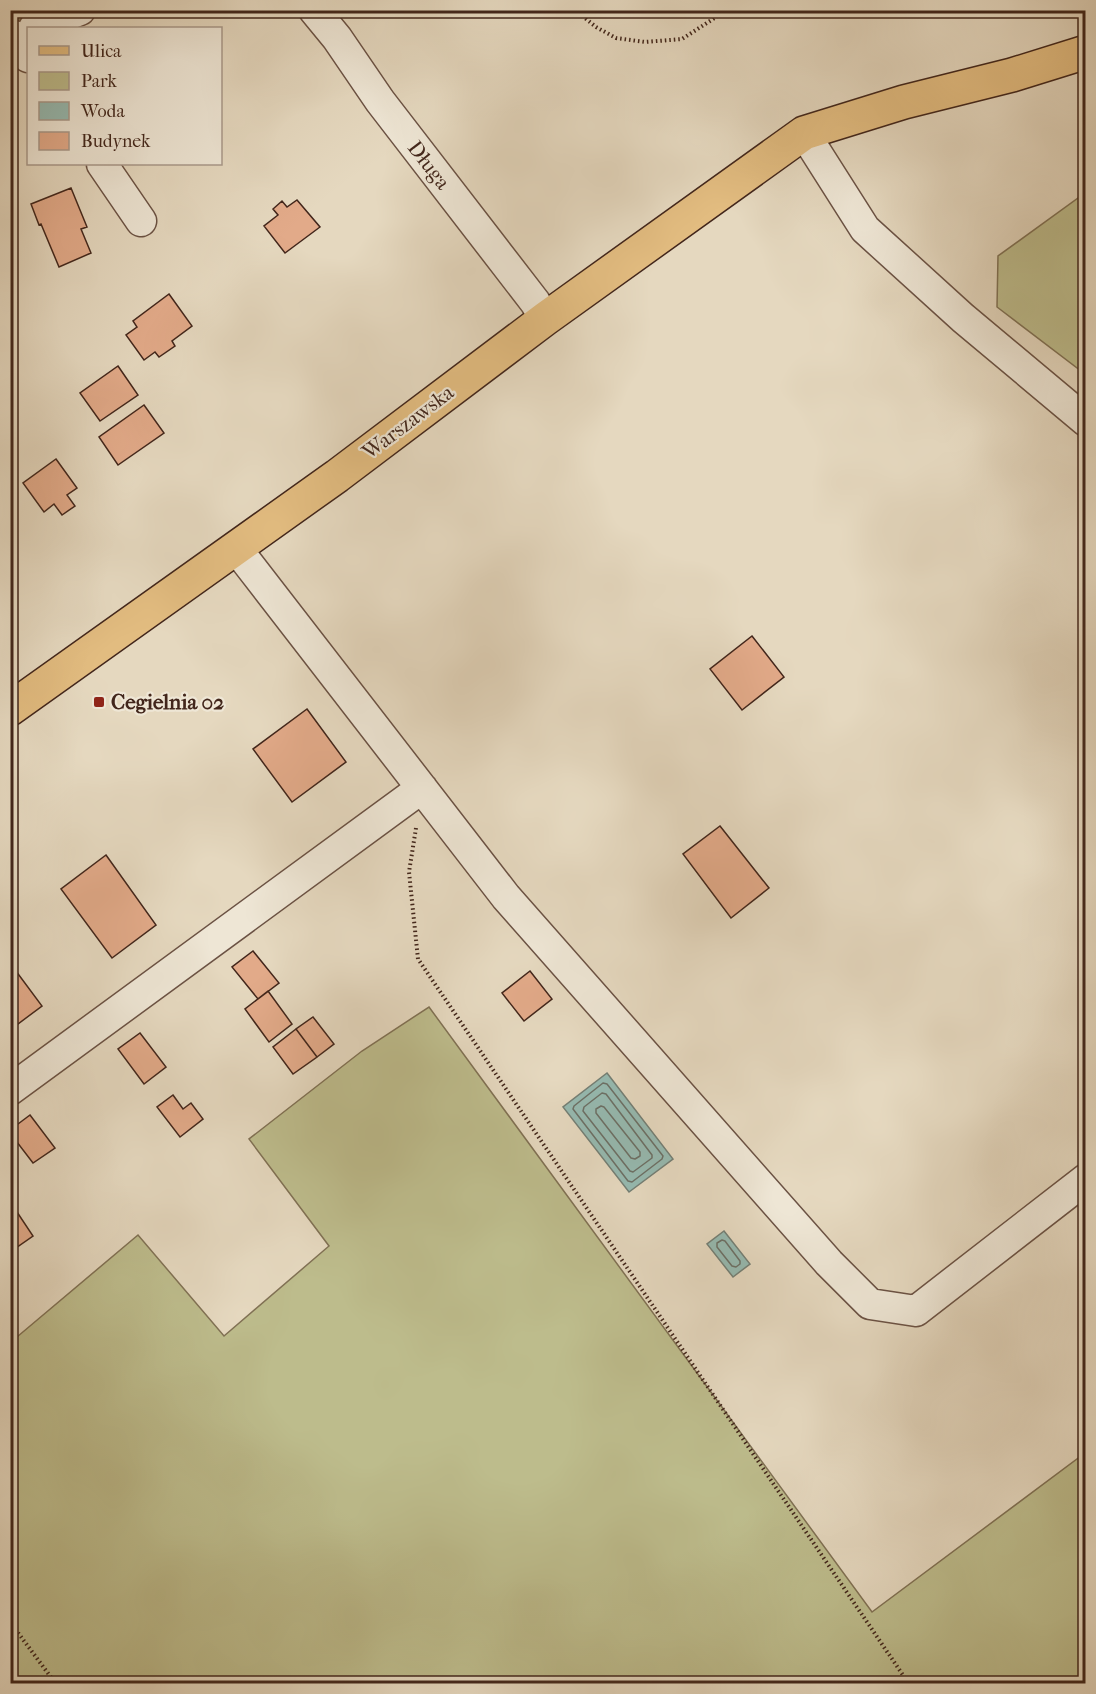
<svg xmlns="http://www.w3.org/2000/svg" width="1096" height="1694" font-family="'IM FELL French Canon',serif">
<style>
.green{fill:#bdbc8c;stroke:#807154;stroke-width:1.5}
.water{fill:#96bab1;stroke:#747f75;stroke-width:1.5}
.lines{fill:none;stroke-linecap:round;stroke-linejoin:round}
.shore{stroke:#6c7066;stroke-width:1.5}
.building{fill:#e2aa89;stroke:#42261b;stroke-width:1.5}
.minor-casing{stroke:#6b5244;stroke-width:33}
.major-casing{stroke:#42261b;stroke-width:36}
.path{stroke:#42261b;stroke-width:4;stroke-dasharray:1.5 3;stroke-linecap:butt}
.minor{stroke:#eee6d5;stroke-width:30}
.major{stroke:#e2bc80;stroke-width:33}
.poi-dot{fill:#8f2418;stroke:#eee6d5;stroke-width:2}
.labels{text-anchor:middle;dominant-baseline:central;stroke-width:4.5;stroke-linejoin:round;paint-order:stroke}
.street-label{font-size:21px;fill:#42261b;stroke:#eee6d5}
.poi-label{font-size:21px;font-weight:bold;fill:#42261b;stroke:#eee6d5;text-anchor:start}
</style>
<rect width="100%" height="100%" fill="#e5d8bf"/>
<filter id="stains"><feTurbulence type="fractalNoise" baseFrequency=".00333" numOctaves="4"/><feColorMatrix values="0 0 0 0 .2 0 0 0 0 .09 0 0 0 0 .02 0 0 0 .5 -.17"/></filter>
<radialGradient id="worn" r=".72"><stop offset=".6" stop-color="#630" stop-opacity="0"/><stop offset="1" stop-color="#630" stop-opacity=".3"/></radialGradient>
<!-- green -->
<path class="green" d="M11 10 45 11 11 23Z
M1085 193V374L997 307 998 256Z
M429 1007 872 1612 1085 1453V1683H11V1342L138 1235 224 1336 329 1246 249 1139 362 1051Z"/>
<!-- water -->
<path class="water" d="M607 1073 673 1159 629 1192 563 1107Z
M724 1231 750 1264 733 1277 707 1244Z"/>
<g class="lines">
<!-- shore -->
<path class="shore" d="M603 1083 607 1084 663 1156 662 1159 632 1182 628 1181 573 1109 574 1106Z
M602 1093 606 1094 652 1155V1158L633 1172 630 1171 583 1111 584 1107Z
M601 1106 604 1107 640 1152V1156L635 1159 631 1158 596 1113V1109Z
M722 1240 725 1241 740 1261V1264L736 1267 732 1266 717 1247V1243Z"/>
</g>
<!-- building -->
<path class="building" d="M71 188 87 227 81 229 91 253 59 267 41 224 39 225 31 204Z
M297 200 320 227 285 253 264 226 278 215 273 209 282 201 287 207Z
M169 294 192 326 172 341 175 346 159 357 155 352 144 360 126 335 137 327 133 321Z
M118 366 138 395 100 421 80 393Z
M144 405 164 433 118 465 99 437Z
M56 459 77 488 67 495 75 506 62 515 54 504 44 512 23 483Z
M752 636 784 677 742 710 710 669Z
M307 709 346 762 292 802 253 749Z
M720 826 769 888 731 918 683 854Z
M106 855 156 925 112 958 61 889Z
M253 951 279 983 258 999 232 967Z
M10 963 42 1006 10 1030Z
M530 971 552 999 524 1021 502 993Z
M268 991 292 1024 269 1042 245 1009Z
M313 1017 334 1044 317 1057 296 1029Z
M296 1029 317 1057 293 1074 273 1047Z
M140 1033 166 1067 144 1084 118 1049Z
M173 1095 183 1109 191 1103 203 1119 180 1137 157 1107Z
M30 1115 55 1148 33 1163 10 1133V1130Z
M17 1212 33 1236 10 1252V1216Z"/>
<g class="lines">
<defs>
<path id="minor" d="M314 10 337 38 380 101 535 302 545 319
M34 28 80 10
M14 36 28 57
M804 133 865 229 963 318 1086 421
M102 164 141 221
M236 548 506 897 829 1263 870 1304 916 1311 1086 1179
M10 1090 422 788"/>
<path id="major" d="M10 709 337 476 545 319 804 133 904 102 1012 75 1086 52"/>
</defs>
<!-- minor casing -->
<use href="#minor" class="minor-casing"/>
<!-- major casing -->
<use href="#major" class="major-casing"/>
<!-- path -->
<path class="path" d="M575 10 596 27 616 38 645 42 682 39 727 10
M416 828 409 872 418 959 909 1684
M10 1622 56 1684"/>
<!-- minor -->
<use href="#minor" class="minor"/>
<!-- major -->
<use href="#major" class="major"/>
</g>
<!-- markers -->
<rect class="poi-dot" x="93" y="696" width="12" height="12" rx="3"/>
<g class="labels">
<!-- street labels -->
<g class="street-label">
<text transform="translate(429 165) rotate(52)">Długa</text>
<text transform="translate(408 422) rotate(-37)">Warszawska</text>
</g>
<!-- poi labels -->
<g class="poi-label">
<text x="111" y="702">Cegielnia 02</text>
</g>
</g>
<!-- margin -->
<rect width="1096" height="1694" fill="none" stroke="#e5d8bf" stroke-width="36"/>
<rect x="12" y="12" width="1072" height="1670" fill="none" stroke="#42261b" stroke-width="3"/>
<rect x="18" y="18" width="1060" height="1658" fill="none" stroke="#42261b" stroke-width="1.5"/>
<!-- legend -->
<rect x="27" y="27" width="195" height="138" fill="#eee6d5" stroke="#a9998b" stroke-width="1.5"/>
<rect x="39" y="46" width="30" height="9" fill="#e2bc80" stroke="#a9998b" stroke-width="1.5"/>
<text x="81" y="57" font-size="18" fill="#42261b">Ulica</text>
<rect x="39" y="72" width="30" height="18" fill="#bdbc8c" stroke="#a9998b" stroke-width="1.5"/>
<text x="81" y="87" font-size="18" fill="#42261b">Park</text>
<rect x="39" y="102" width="30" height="18" fill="#96bab1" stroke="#a9998b" stroke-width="1.5"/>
<text x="81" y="117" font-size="18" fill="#42261b">Woda</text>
<rect x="39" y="132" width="30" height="18" fill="#e2aa89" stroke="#a9998b" stroke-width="1.5"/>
<text x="81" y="147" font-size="18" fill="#42261b">Budynek</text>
<rect width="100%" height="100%" filter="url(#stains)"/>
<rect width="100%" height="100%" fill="url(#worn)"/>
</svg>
